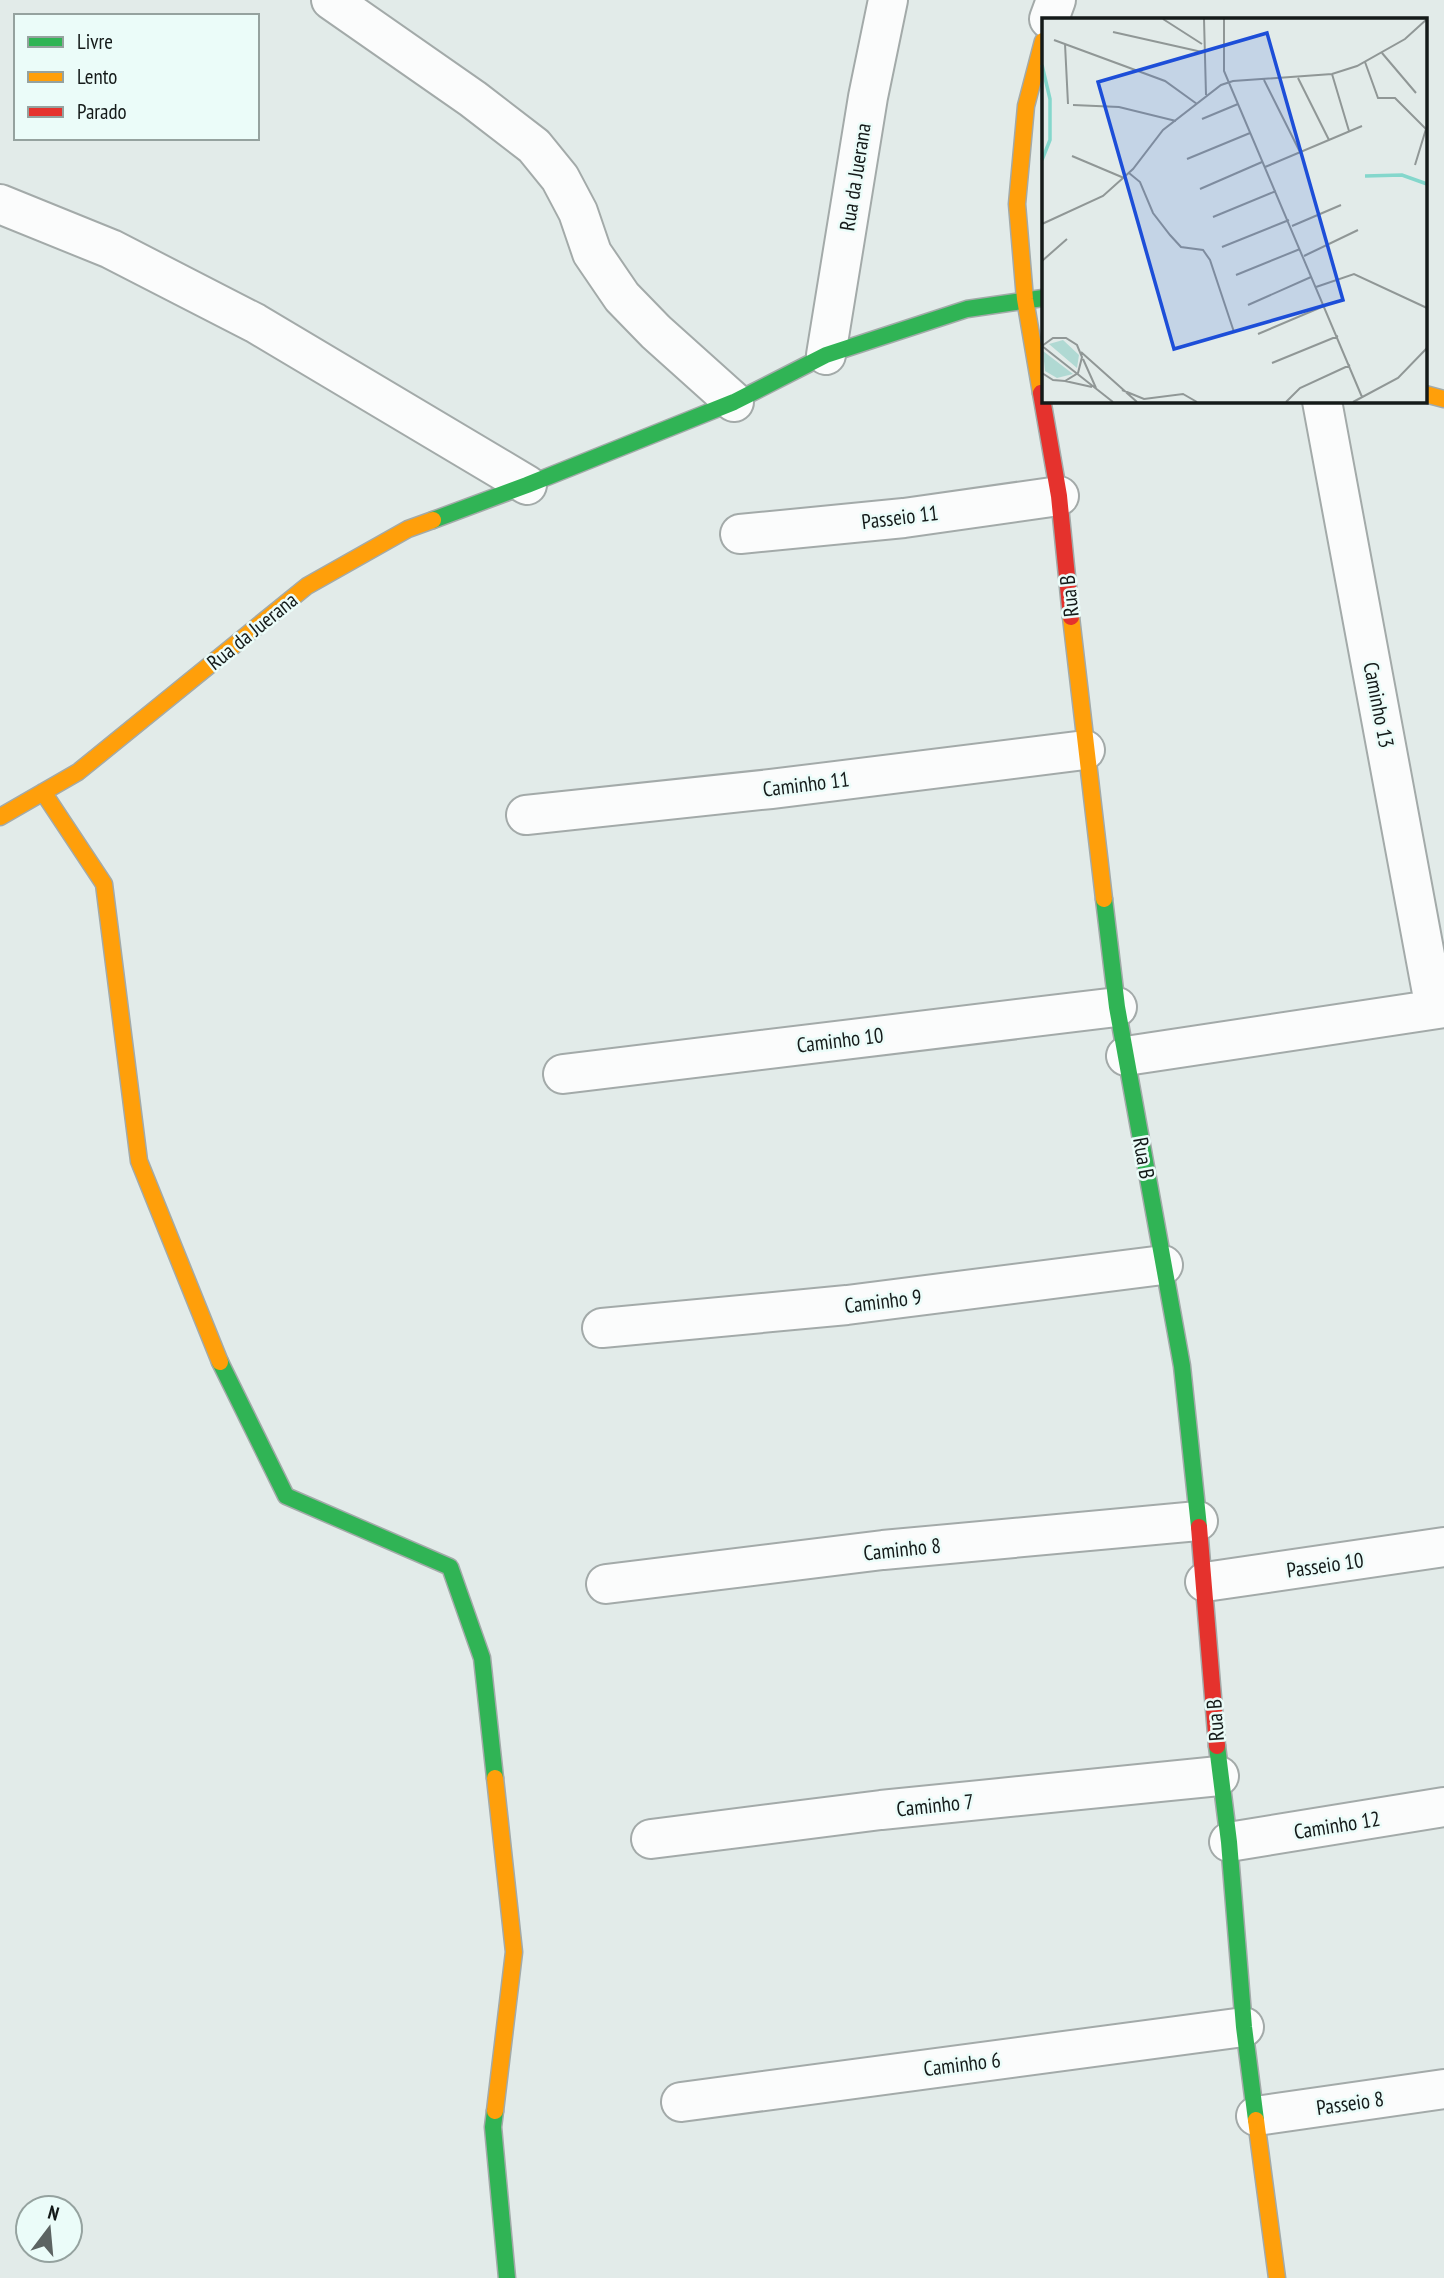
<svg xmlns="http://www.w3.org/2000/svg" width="1444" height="2278" font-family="'PT Sans Narrow',sans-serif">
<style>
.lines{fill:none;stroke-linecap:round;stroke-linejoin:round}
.street-casing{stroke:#a3aaa9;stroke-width:42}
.fast-casing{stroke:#a3aaa9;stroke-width:19}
.slow-casing{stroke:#a3aaa9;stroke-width:19}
.jam-casing{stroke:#a3aaa9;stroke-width:19}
.street{stroke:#fbfcfc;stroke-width:38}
.fast{stroke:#30b455;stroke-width:16}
.slow{stroke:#ff9f0a;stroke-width:16}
.jam{stroke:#e5322d;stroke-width:16}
.labels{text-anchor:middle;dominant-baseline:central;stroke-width:5;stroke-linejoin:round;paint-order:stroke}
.street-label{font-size:21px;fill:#141a19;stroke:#ebfcf9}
.inset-river{fill:none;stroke:#84d7cc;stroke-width:3.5}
.inset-road{fill:none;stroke:#909796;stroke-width:2}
.view{fill:#1d4ed8;fill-opacity:0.15;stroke:#1d4ed8;stroke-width:3.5}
.inset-edge{fill:none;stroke:#141a19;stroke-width:3.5}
</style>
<rect width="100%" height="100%" fill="#e2ebe9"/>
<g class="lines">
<defs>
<path id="street" d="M331 0 473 99 534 146 560 178 578 212 592 253 622 297 656 332 734 402
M1049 19 1056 0
M0 204 111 249 255 323 527 485
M826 355 868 97 888 0
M1322 401 1435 1009
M740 534 904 518 1059 496
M526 815 771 789 1085 750
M1126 1056 1444 1008
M563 1074 1117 1007
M602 1328 847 1305 1163 1265
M1205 1582 1444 1547
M606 1584 883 1550 1198 1521
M651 1839 881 1810 1219 1776
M1229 1842 1444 1807
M681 2102 1244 2027
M1256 2116 1444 2089"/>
<path id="fast" d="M433 520 527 485 734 402 826 355 967 309 1043 298
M1104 899 1117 1007 1182 1366 1199 1527
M220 1362 286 1496 450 1567 482 1658 495 1778
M1217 1746 1229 1842 1244 2027 1256 2120
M495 2111 493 2127 507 2278"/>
<path id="slow" d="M1041 393 1025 299 1017 204 1026 106 1043 41
M1425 394 1444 399
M1071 617 1104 899
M43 792 104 884 139 1161 220 1362
M0 817 78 772 307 586 408 529 433 520
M495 2111 514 1952 495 1778
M1256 2120 1277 2278"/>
<path id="jam" d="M1041 393 1059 496 1071 617
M1199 1527 1217 1746"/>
</defs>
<!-- street casing -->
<use href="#street" class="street-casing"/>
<!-- fast casing -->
<use href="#fast" class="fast-casing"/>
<!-- slow casing -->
<use href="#slow" class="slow-casing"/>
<!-- jam casing -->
<use href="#jam" class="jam-casing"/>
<!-- street -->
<use href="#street" class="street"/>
<!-- fast -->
<use href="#fast" class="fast"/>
<!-- slow -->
<use href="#slow" class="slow"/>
<!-- jam -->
<use href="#jam" class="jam"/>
</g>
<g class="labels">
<!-- street labels -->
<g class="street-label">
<text transform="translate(855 177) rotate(-81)">Rua da Juerana</text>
<text transform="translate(900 517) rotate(-7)">Passeio 11</text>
<text transform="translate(1069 596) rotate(-96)">Rua B</text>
<text transform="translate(252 631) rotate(-39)">Rua da Juerana</text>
<text transform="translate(1379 705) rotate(79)">Caminho 13</text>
<text transform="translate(806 784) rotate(-7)">Caminho 11</text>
<text transform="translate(840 1040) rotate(-7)">Caminho 10</text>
<text transform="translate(1144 1158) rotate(80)">Rua B</text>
<text transform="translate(883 1301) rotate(-7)">Caminho 9</text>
<text transform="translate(902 1549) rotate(-6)">Caminho 8</text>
<text transform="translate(1325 1565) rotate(-8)">Passeio 10</text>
<text transform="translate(1215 1720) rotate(-94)">Rua B</text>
<text transform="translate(935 1805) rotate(-6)">Caminho 7</text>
<text transform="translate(1337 1825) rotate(-9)">Caminho 12</text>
<text transform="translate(962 2064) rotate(-7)">Caminho 6</text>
<text transform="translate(1350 2103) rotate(-8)">Passeio 8</text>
</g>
</g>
<!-- overview -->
<g transform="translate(1042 18)">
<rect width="385" height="385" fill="#e2ebe9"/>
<path d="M21 322 37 337 35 350 7 326ZM1 333 31 356 15 360 3 353Z" fill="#b0d9d3"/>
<path class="inset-river" d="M0 47 8 81V122L0 142M323 158 360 157 385 166"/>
<path class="inset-road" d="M121 1 160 26M162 1 164 77M182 1V53L320 379M71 14 160 34M12 22 123 63 155 86M23 26 26 86M340 35 374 75M323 44 336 80H353L384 111 373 147M290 56 307 113M256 60 287 122M222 62 258 134M31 87 77 89 134 103M160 101 196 86M30 138 82 160M145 141 208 115M223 149 320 108M87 155 98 164 111 195 128 217 139 229 161 232 168 242 192 314M158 171 220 144M171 199 234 173M0 206 61 178 91 151 121 112 179 67 191 63 290 56 315 48 363 21 385 1M250 208 299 187M180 229 247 202M262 238 316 212M0 243 25 221M194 257 258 231M274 269 312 256 385 290M206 287 269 259M216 316 282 288M0 328 11 320H24L35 327 40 339 36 355 23 363 11 362 0 355M0 328 71 384M39 334 95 384M41 341 54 370M230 345 296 318M23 363 50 369M80 372 102 381 141 376 155 384M244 384 258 370 308 347M311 384 356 360 385 330"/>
<path class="view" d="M225 15 301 282 132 331 56 64Z"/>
<rect width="385" height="385" class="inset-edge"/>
</g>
<!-- legend -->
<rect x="14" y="14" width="245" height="126" fill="#ebfcf9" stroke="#95a29f" stroke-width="2"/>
<rect x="28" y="37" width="35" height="10" fill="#30b455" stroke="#95a29f" stroke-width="2"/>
<text x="77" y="49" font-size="21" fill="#141a19">Livre</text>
<rect x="28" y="72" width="35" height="10" fill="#ff9f0a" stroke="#95a29f" stroke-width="2"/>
<text x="77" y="84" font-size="21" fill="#141a19">Lento</text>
<rect x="28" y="107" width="35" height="10" fill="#e5322d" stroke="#95a29f" stroke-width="2"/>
<text x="77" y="119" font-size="21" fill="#141a19">Parado</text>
<!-- north arrow -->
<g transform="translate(49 2229) rotate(16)"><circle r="33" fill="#ebfcf9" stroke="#95a29f" stroke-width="2"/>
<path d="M0-5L12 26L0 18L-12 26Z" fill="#5c6362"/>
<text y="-10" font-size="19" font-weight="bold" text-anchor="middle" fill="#141a19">N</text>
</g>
</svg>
